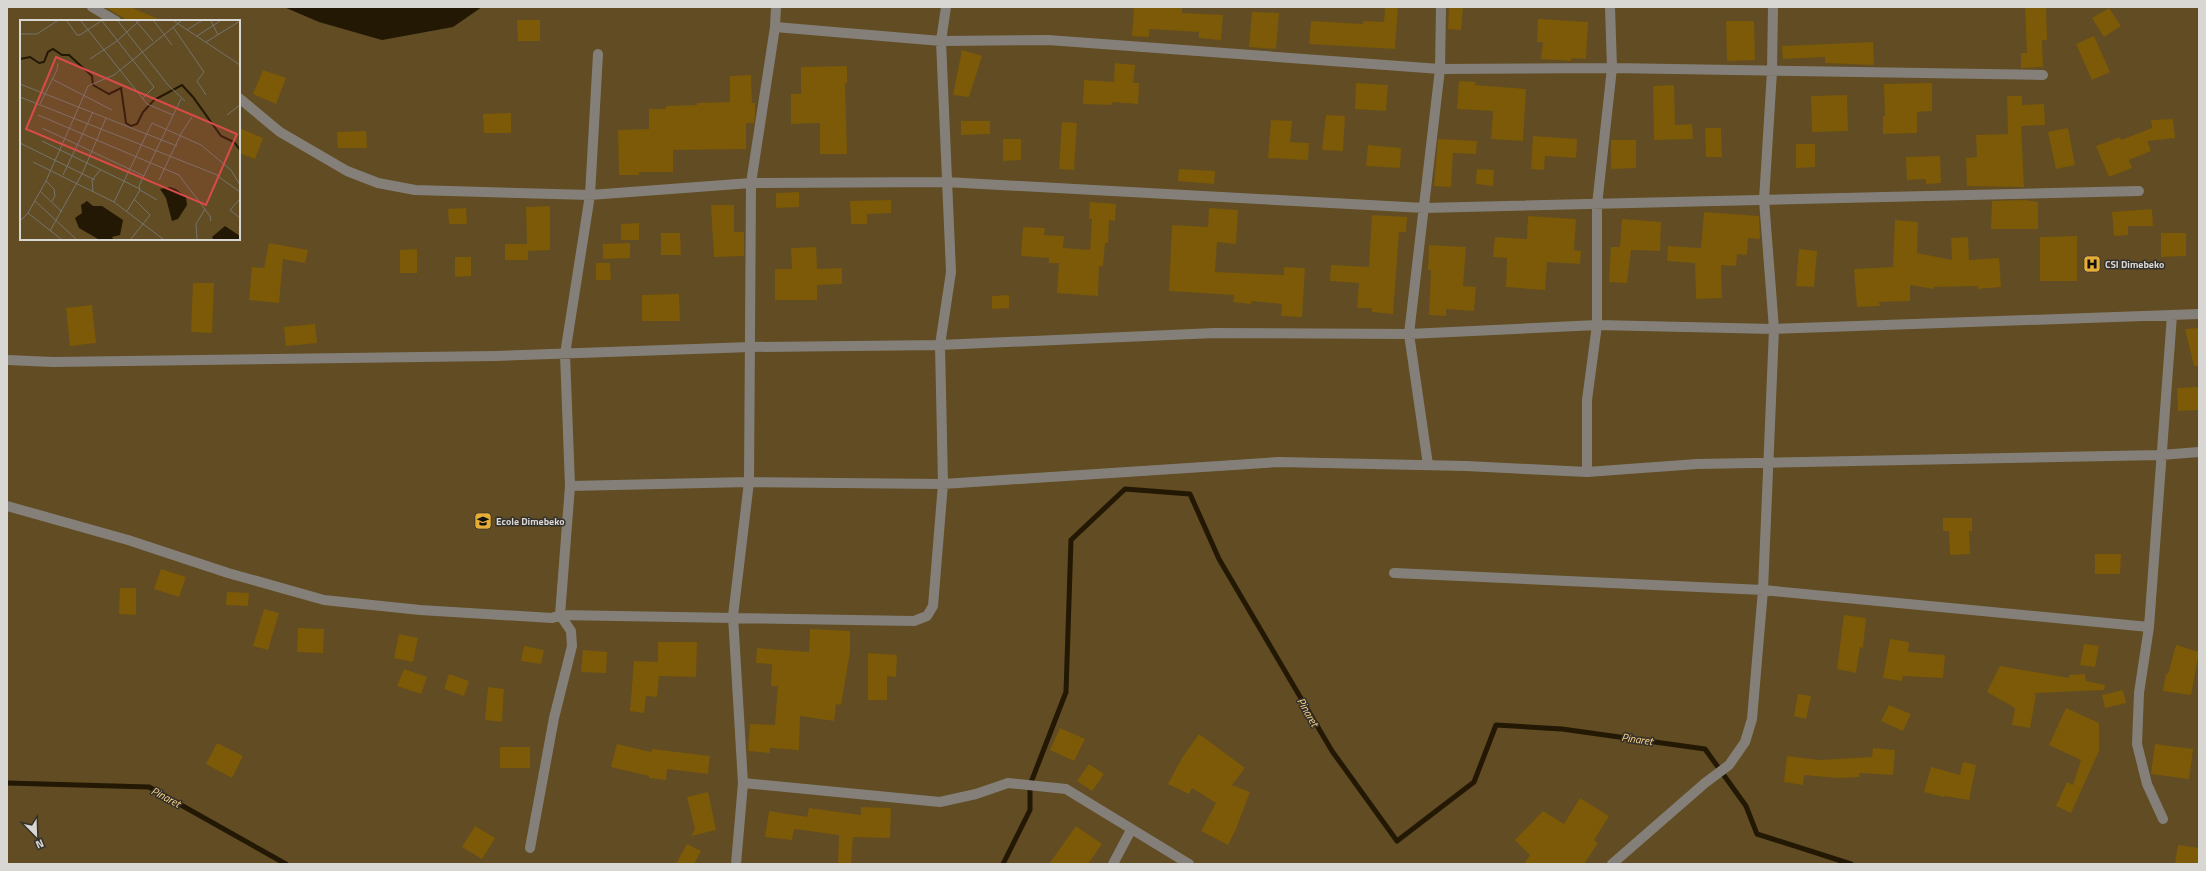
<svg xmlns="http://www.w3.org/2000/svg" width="2206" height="871" font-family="'Titillium Web',sans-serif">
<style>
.green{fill:#614c23;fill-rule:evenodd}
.water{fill:#231803}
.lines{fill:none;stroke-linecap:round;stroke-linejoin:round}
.stream{stroke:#231803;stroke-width:5}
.building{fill:#7c5a07}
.minor{stroke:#848079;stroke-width:10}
.labels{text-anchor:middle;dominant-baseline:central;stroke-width:3;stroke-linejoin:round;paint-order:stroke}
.poi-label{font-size:10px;font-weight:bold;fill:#d9d7d4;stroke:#34312b;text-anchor:start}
.water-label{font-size:11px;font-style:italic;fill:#fcd48a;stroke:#34312b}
.inset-river{fill:none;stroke:#231803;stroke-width:2}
.inset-road{fill:none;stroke:#76736f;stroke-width:1}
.view{fill:#d74b4a;fill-opacity:0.15;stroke:#d74b4a;stroke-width:2}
.inset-edge{fill:none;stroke:#d9d7d4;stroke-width:2}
</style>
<rect width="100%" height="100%" fill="#34312b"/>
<!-- green -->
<path class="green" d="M7 7H2199V864H7ZM21 21H239V239H21Z"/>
<!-- water -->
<path class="water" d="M284 7H482L453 27 382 40 319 22Z"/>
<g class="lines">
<!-- stream -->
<path class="stream" d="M7 783 149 787 286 864
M1003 864 1030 810V785L1066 692 1071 540 1125 489 1190 494 1219 559 1332 751 1397 841 1474 782 1496 725 1562 729 1705 749 1746 806 1757 834 1851 864"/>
</g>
<!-- building -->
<path class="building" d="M105 7H130L163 21H129Z
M1134 7H1182V13L1223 15 1221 40 1199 38V32L1149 29V37L1132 36Z
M1385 7H1398L1395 49 1309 44 1311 21 1363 24V21L1384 22Z
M1449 7H1463L1461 30 1448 29Z
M2025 7H2046L2047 40H2042L2043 67 2021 68V53H2027Z
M2109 8 2121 26 2104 37 2092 18Z
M1252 12 1279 13 1276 49 1249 47Z
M1538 19 1588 22 1586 59 1571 58V61L1541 59 1543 42H1537Z
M517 20H540V41H518Z
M1726 21H1754L1755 60 1727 61Z
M2094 36 2110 72 2092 80 2076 44Z
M1873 42 1874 65 1825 63V57L1783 59 1782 46Z
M962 50 982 56 969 97 953 95Z
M1115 63 1135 65 1133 83H1139L1138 104 1112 102V105L1083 104 1084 80 1114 82Z
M847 66V83H845L847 154H820V123L791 124V94H801V67Z
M263 70 286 78 276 104 253 94Z
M751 75 752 103H755V115L754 123H746V149L673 150V172H639V175H619L618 130 649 129V109H666V106L697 105V103L730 102V76Z
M1459 81 1475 82V85L1526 89 1523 141 1491 139 1493 111 1457 109Z
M1356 83 1388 85 1386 111 1355 109Z
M1932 83V111L1917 112V133L1883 134V116H1885L1884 84Z
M1674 85 1675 125 1692 124 1693 139 1654 140 1653 86Z
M1847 95 1848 131 1812 132 1811 96Z
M2007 96H2022V105L2044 104 2045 125 2021 126 2024 187 1967 186 1966 158 1977 157 1976 135 2008 134Z
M511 113V133H484L483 114Z
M1326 115 1345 116 1343 151 1322 150Z
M2173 119 2175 138 2147 141 2151 151 2129 160 2132 168 2109 177 2096 146 2120 137 2121 140 2152 128 2151 120Z
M1271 120 1292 121 1290 142 1309 143 1308 160 1268 158Z
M961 121H990V134L961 135Z
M1062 122 1077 123 1074 170 1059 169Z
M239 128 263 138 255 159 239 153Z
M1705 128H1721L1722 157H1706Z
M2068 128 2075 165 2056 169 2048 132Z
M366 131 367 148H338L337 132Z
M1533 136 1577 139 1576 158 1545 156 1544 170 1531 169Z
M1003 139H1021V160L1003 161Z
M1438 139 1477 141 1476 154 1453 153 1451 187 1434 186Z
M1611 140H1636V168L1611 169Z
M1796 144H1815V167L1796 168Z
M1368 145 1401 148 1400 168 1366 166Z
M1940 156 1941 183 1926 184V179L1907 180 1906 157Z
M1179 169 1215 171 1214 184 1178 181Z
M1477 169 1494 170 1493 186 1476 184Z
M799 192V207L776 208V193Z
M891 200V213L867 214V224H851L850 201Z
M2025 200 2038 202V229H1991L1992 201Z
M1090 202 1116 204 1115 221 1109 220 1108 243H1105L1103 266H1099L1098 296 1057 293 1059 263H1049V258L1021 256 1023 227 1045 228 1044 235 1064 236 1063 248 1090 250 1092 219H1089Z
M711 205H734V232H744V256L714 257Z
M550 206V250L528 251V260H505V244H527L526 207Z
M466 208 467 224H449L448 209Z
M1209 208 1238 210 1236 244 1217 242 1215 272 1284 275V267L1305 268 1302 317 1281 316 1282 304 1251 301V304L1233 302 1234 295 1169 291 1172 225 1208 227Z
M2152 209 2153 226H2128V235L2114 236 2112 212Z
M1704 212 1759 216 1760 239 1748 238 1747 255 1737 254 1736 266 1721 265 1722 298 1696 299 1695 263 1667 261 1668 246 1701 248Z
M1372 215 1407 217 1406 232H1399L1393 314 1372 312V308H1357L1359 283 1330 281 1331 265 1369 267Z
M1528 216 1576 219 1574 250 1581 251 1580 264 1547 262 1545 290 1506 287 1507 258 1493 257 1495 237 1527 239Z
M1622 219 1661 222 1660 251 1631 250 1627 283 1609 282 1611 247H1620Z
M1895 220 1918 222 1917 253 1952 260 1951 238 1968 237 1969 260 1999 258 2001 287 1978 289V286L1934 287V289L1910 285V301L1879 302 1880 306 1857 307 1854 269 1893 267Z
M639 223V240H621V224Z
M661 233H680L681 255H661Z
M2161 233H2186V256L2161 257Z
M2077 236V281H2040V237Z
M269 243 308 250 305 263 283 259 279 303 249 300 252 267 264 268Z
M630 243V258L603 259V244Z
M1429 245 1466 247 1463 286 1476 287 1474 311 1446 309V316L1429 315 1431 270H1428Z
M816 247 817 269 842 268V284L817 285V300H775V269H792L791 248Z
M417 249V273H400V250Z
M1799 249 1817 251 1814 287 1796 286Z
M455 257H471V276L455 277Z
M596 263H610L611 280H596Z
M193 283H214L212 333 191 332Z
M679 294 680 321H642V295Z
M1009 295V308L992 309V296Z
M92 305 96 343 70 346 66 308Z
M315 324 317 343 286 346 284 327Z
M2199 328V366H2194L2185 329Z
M2199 387V410L2178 411 2177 388Z
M1943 518H1972V531H1969L1970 554 1950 555 1949 531H1943Z
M2095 554H2121L2120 574H2095Z
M161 569 186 577 179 597 154 589Z
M120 588H136V615L119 614Z
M227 592 249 593 248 606 226 605Z
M264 609 279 613 268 650 253 646Z
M1844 615 1866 618 1863 648 1860 647 1856 673 1837 669Z
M298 628 324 629 323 653 297 652Z
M810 629 850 631V652L841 705 836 704 834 721 800 716 799 750 770 748V753L748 751 750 724 775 725 778 686H771L772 664 756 663 757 648 809 652Z
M399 634 418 638 413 662 394 658Z
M1890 639 1909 642 1908 652 1945 655 1943 678 1903 676 1902 681 1883 678Z
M658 642H697L696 677 659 676 657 697 646 696 644 713 630 711 634 661 658 662Z
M2084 644 2099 646 2095 667 2080 665Z
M2176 645 2199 652 2191 695 2163 691 2166 674H2168Z
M524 646 544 650 541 664 521 661Z
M583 650 607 652 606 673 581 672Z
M868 653 897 655 896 677 887 676V700H868Z
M2000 666 2069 678V675L2085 674 2086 681 2105 685 2104 690 2036 693 2034 694 2036 695 2030 728 2012 725 2015 708 1987 692Z
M404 669 427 677 421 694 397 686Z
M449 674 469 681 464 696 444 689Z
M488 687 504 689 502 722 485 720Z
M2123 690 2126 703 2105 708 2102 695Z
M1798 694 1811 696 1806 719 1794 716Z
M1889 705 1911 714 1903 731 1881 721Z
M2066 708 2099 723V751L2071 813 2056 806 2067 782 2073 785 2081 760 2049 745Z
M1060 728 1085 739 1074 761 1050 750Z
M1199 734 1245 768 1232 785 1250 792 1236 829 1228 845 1201 831 1216 803 1192 788 1189 794 1168 784 1182 758Z
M217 743 243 756 232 778 206 764Z
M617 744 651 752 652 749 710 756 708 774 667 769 666 780 649 778V776L611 767Z
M2155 744 2193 749 2189 779 2151 774Z
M500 747H530V768H500Z
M1873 748 1895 750 1893 775 1859 773 1860 777 1838 778 1804 775 1803 785 1784 782 1787 756 1820 760 1872 757Z
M1963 762 1976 765 1969 800 1945 796 1944 797 1924 792 1931 767 1960 775Z
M1089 764 1104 774 1092 791 1077 781Z
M708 792 716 830 691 836 695 829 687 797Z
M1580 798 1609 816 1594 840 1598 843 1584 864H1524L1530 855 1515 840 1543 811 1564 824Z
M861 807 891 808 890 838 853 837 851 864H838L839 835 794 829 792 840 765 837 769 811 807 817 809 808 861 815Z
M475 826 495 838 482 859 462 847Z
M1076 826 1102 844 1088 864H1049Z
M687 844 701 851 694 864H676Z
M2178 845 2199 848V864H2175Z"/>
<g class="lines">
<!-- minor -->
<path class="minor" d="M92 7 116 21
M775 27 941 41 1048 40 1440 69 1612 68 2043 75
M239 98 280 132 347 171 378 183 415 190 590 195 751 183 946 182 1424 208 2139 191
M7 360 53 362 495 356 751 347 940 345 1215 333 1409 334 1597 325 1774 329 2199 314
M1428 465 1409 334 1440 69 1441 7
M1587 472V400L1597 325V205L1612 68 1610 7
M570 486 749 482 943 484 1279 462 1466 466 1587 472 1697 464 2161 455 2199 452
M7 506 128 540 228 573 324 600 420 610 552 618 560 615 914 621 927 616 933 606 943 484 940 345 951 272 941 41 946 7
M1394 573 1763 590 2149 627
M743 783 940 802 976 794 1008 783 1066 789 1189 864
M2163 819 2147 784 2137 744 2139 693 2149 627 2172 315
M530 848 554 718 572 646 571 631 560 615 570 486 565 354 590 195 598 54
M736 864 743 783 733 616 749 482 751 183 775 27 776 7
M1113 864 1131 830
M1612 864 1705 783 1729 765 1745 742 1752 719 1763 590 1774 329 1764 200 1772 71 1773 7"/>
</g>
<!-- icons -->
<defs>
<symbol id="hospital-square" viewBox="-11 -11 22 22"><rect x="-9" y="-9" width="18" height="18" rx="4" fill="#e5ad35" stroke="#34312b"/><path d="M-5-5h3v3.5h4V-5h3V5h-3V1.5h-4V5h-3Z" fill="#111"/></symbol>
<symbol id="school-square" viewBox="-11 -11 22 22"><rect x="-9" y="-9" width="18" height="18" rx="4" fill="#e5ad35" stroke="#34312b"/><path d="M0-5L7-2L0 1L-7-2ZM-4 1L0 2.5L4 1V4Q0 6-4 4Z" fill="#111"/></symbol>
</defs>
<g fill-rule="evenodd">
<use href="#hospital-square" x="2082" y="254" width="20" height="20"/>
<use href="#school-square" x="473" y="511" width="20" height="20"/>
</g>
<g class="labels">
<!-- poi labels -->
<g class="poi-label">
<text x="2105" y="264">CSI Dimebeko</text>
<text x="496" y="521">Ecole Dimebeko</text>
</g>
<!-- water labels -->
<g class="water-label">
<text transform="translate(1308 712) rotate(60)">Pinaret</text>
<text transform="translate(1637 739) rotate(8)">Pinaret</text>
<text transform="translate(166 797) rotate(28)">Pinaret</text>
</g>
</g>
<!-- overview -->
<g transform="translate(20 20)">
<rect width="220" height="220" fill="#34312b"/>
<path d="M0 1H220V219H0Z" fill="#614c23"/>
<path d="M150 167 156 169 166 177 167 185 158 199 152 201 146 178 140 169ZM67 181 73 186H82L103 200 100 215 92 217 93 219H78L59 208 55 198 62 193 61 185ZM205 206 220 216V219H193L192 217Z" fill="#231803"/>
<path class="inset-river" d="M0 39 10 37 19 43 24 42 28 32 33 29 42 35H49L72 56 73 65 89 74 101 68 106 103 111 106 117 104 123 92 134 80 162 65 173 77 201 116 214 122 220 130"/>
<path class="inset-road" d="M47 1 57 15H60L81 1M61 1 127 84 153 95M82 1 134 67 123 78M98 1 148 65 165 81M116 1 133 21M134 1 152 25M154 1 220 45M191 1 198 15M153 7 184 52 177 61 186 75M167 10 181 1M0 14H17L37 1M177 16 200 1M186 22 220 1M70 39 97 21 119 1M32 59 92 90M0 64 157 126M0 77 195 154 220 172M20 84 37 50 38 43M18 95 159 155 190 196 191 201M207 95 220 85M22 108 124 156M22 121 120 169M0 123 75 160M13 142 94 182 143 219M43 155 73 92M139 160 162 112 172 97M26 161 34 169 35 176 32 181M120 170 137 180M20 171 42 192M73 172 72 160 81 149M220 179 210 190 220 198M15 181 56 219M94 182 132 103 181 125 211 150 220 165M107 191 120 170 119 166 161 79M8 193 26 161 68 66 94 55 161 1M0 201 8 193 41 219M30 211 63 152 86 98M111 219 130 195 114 179M177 219 176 204 185 189"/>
<path class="view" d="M36 37 217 114 186 185 6 109Z"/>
<rect width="220" height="220" class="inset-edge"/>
</g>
<!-- border -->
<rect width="2206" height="871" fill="none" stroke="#d9d7d4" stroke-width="16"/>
<!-- north arrow -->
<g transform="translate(36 835) rotate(157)" stroke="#34312b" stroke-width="3" paint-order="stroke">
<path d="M0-3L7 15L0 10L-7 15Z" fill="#d9d7d4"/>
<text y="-6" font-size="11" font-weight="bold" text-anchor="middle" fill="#d9d7d4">N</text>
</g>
</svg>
